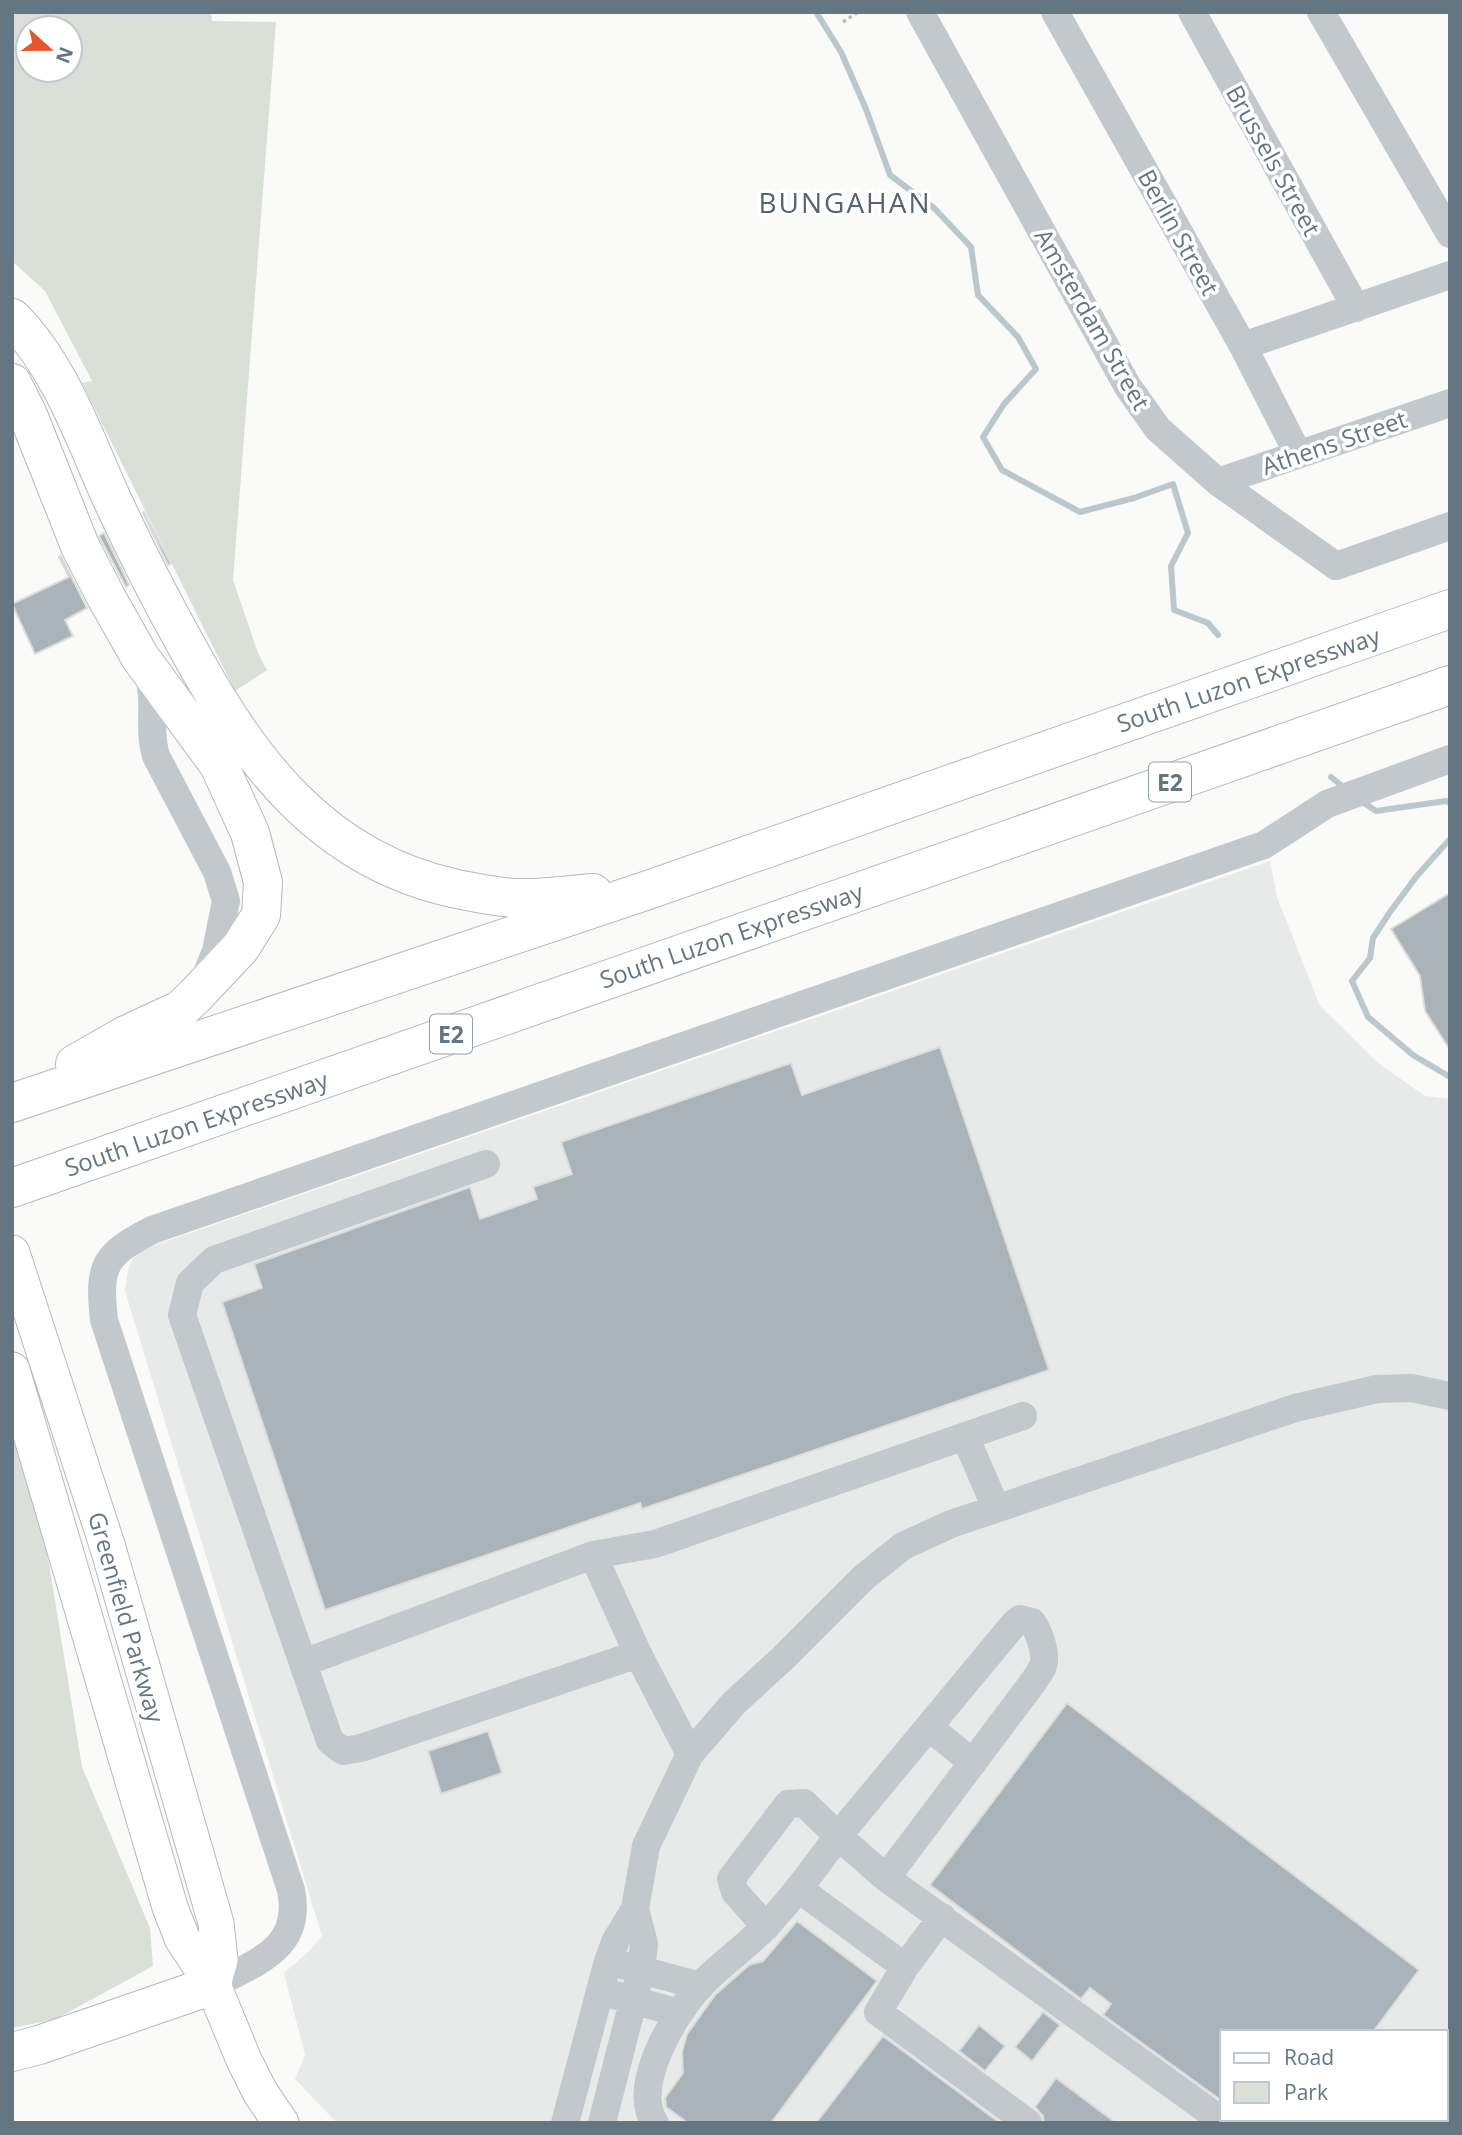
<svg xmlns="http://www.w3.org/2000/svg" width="1462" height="2135" font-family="'Open Sans',sans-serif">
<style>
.built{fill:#e8e9e9;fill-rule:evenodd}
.green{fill:#dadfd7;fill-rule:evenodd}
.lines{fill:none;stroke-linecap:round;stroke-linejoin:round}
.stream{stroke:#bbc7cb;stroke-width:6}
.building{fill:#aab3b9;stroke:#dcdcda;stroke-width:2}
.major-casing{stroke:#b5babe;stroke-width:37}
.highway-casing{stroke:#b4b9bd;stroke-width:40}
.path{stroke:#bbbfc2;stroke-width:3.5;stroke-dasharray:3.5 3.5;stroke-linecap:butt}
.minor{stroke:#c3c8cc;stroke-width:28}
.major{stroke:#fff;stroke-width:35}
.highway{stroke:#fff;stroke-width:38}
.labels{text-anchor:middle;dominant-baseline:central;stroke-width:7;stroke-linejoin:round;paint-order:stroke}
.shield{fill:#fff;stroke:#939fa8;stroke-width:2}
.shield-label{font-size:23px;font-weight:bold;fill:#657683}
.street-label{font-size:24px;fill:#657683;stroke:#fff}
.quarter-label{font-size:28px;letter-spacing:2px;fill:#57646e;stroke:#fff}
</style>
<rect width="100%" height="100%" fill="#fafaf8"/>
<!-- built -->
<path class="built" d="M1270 861 1277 897 1320 1006 1378 1063 1425 1096 1450 1099V2123H337L295 2079 305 2055 284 1973 307 1953 322 1936 125 1291 129 1265 138 1251ZM1222 2032H1446V2119H1222Z"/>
<!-- green -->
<path class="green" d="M12 12H211L212 21 276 22 233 580 258 653 267 670 235 691 82 383 92 381 45 291 12 261ZM28 28H70V70H28Z
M12 1427 43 1527 82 1767 150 1928 153 1966 56 2019 12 2028Z"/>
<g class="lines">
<!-- stream -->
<path class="stream" d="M816 12 841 52 866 109 890 175 934 208 971 247 978 295 1018 337 1036 369 1004 404 983 437 1002 470 1080 512 1134 498 1173 484 1188 533 1171 566 1174 610 1208 623 1218 635
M1331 777 1346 789
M1360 800 1376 811 1446 801 1450 803
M1450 839 1416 877 1390 912 1373 938 1370 958 1352 981 1368 1017 1413 1055 1450 1077"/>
</g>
<!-- building -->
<path class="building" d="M144 512 171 564 168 565 143 513Z
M104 533 129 585 126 587 99 536Z
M61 556 87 608 65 620 73 636 35 654 12 604 69 577 59 557Z
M1450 893V1050L1425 1011 1420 976 1391 929Z
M940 1047 1049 1370 642 1509 640 1503 325 1610 222 1302 262 1288 254 1264 470 1187 480 1219 537 1199 533 1187 572 1174 561 1142 791 1063 802 1095Z
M1067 1703 1419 1970 1373 2032H1222V2101L1103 2015 1111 2004 1090 1988 1081 1999 930 1885Z
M488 1731 502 1773 441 1794 428 1751Z
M797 1921 877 1981 771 2123H688L666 2107 665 2098 683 2073 682 2052 687 2034 715 1995 749 1965 763 1961Z
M1043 2012 1060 2025 1032 2061 1015 2047Z
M979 2025 1005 2046 985 2071 959 2051Z
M883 2036 1000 2123H816Z
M1056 2078 1116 2123H1044L1043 2116 1035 2107Z"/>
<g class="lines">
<defs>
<path id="major" d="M12 1253 108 1548 216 1923 220 1960 213 1985
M12 1370 170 1907 182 1938 213 1985 244 2060 260 2092 281 2123"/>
<path id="highway" d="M12 318C60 366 84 437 111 497 134 547 158 595 185 643 248 759 320 860 457 889 477 893 498 898 519 898 543 899 569 895 593 893
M12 383 28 415 80 546 106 597 140 657 219 765 250 833 263 882 261 915 241 947 195 996 180 1010 124 1036 75 1064
M12 1103 651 889 1450 609
M12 1188 1450 685
M12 2052 39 2045 213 1985"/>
</defs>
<!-- major casing -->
<use href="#major" class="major-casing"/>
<!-- highway casing -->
<use href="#highway" class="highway-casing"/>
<!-- path -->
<path class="path" d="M843 22 858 12"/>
<!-- minor -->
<path class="minor" d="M920 12 1128 387 1158 429 1218 482 1336 566 1450 526
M1055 12 1243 346 1298 454
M1192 12 1356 308
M1321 12 1450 234
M1243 346 1450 275
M1218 482 1450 403
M147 672C158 700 147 728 156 756L217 872 226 901 216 951 205 978
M486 1164 214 1260 190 1283 182 1315 330 1741 343 1751 361 1748 638 1654
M965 1436 996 1508
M593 1555 638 1654 690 1754
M303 1663 593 1555 655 1544 1023 1416
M929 1727 973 1763
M799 1889 905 1967
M942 1917 905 1967 878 2012 1028 2123
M766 1927 735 1892 731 1879 788 1804 804 1803 838 1836 1014 1624 1020 1619 1032 1622C1039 1632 1047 1654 1043 1666 1041 1671 1037 1676 1034 1681L886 1878
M622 1965 701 1986
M213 1985C256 1962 303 1949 291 1890L104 1320C98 1265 104 1255 152 1230L1264 845 1327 804 1450 759
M614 1995 679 2013
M1446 2065 1450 2064
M565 2123 608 1961 616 1940 635 1909 646 1846 690 1754 734 1703 783 1658 863 1578 903 1546 951 1524 1295 1408 1377 1389 1411 1388 1450 1396
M602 2123 641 1970 644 1944 635 1909
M655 2123C630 2086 675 2013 701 1985 722 1963 748 1946 768 1924 794 1896 816 1866 838 1836L886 1878 1225 2123
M1359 2123 1364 2119"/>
<!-- major -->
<use href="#major" class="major"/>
<!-- highway -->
<use href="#highway" class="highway"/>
</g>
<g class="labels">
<!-- shield labels -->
<g class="shield">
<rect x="1149" y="762.5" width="42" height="39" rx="5"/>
<rect x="430" y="1014.5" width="42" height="39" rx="5"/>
</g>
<g class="shield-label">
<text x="1170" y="782">E2</text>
<text x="451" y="1034">E2</text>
</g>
<!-- street labels -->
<g class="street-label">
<text transform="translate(1274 160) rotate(61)">Brussels Street</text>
<text transform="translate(1179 232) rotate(61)">Berlin Street</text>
<text transform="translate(1093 319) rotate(60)">Amsterdam Street</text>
<text transform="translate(1334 442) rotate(-19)">Athens Street</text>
<text transform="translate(1248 679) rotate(-19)">South Luzon Expressway</text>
<text transform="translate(731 935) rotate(-19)">South Luzon Expressway</text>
<text transform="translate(196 1123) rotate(-19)">South Luzon Expressway</text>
<text transform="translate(127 1617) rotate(74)">Greenfield Parkway</text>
</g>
<!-- quarter labels -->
<g class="quarter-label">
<text x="845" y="202">BUNGAHAN</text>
</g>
</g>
<!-- border -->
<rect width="1462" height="2135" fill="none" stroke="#657683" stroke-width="28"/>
<!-- legend -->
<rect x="1220" y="2030" width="228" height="91" fill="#ffffff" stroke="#c1c8cd" stroke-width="2"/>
<rect x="1234" y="2053" width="35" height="10" fill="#ffffff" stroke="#c1c8cd" stroke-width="2"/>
<text x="1284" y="2065" font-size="21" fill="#657683">Road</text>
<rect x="1234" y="2082" width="35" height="21" fill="#dadfd7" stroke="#c1c8cd" stroke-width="2"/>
<text x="1284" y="2100" font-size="21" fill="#657683">Park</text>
<!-- north arrow -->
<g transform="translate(49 49) rotate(111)"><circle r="33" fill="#ffffff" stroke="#c1c8cd" stroke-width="2"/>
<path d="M0-5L12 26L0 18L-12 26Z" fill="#e4572e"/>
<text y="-10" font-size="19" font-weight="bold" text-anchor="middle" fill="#657683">N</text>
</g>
</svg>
